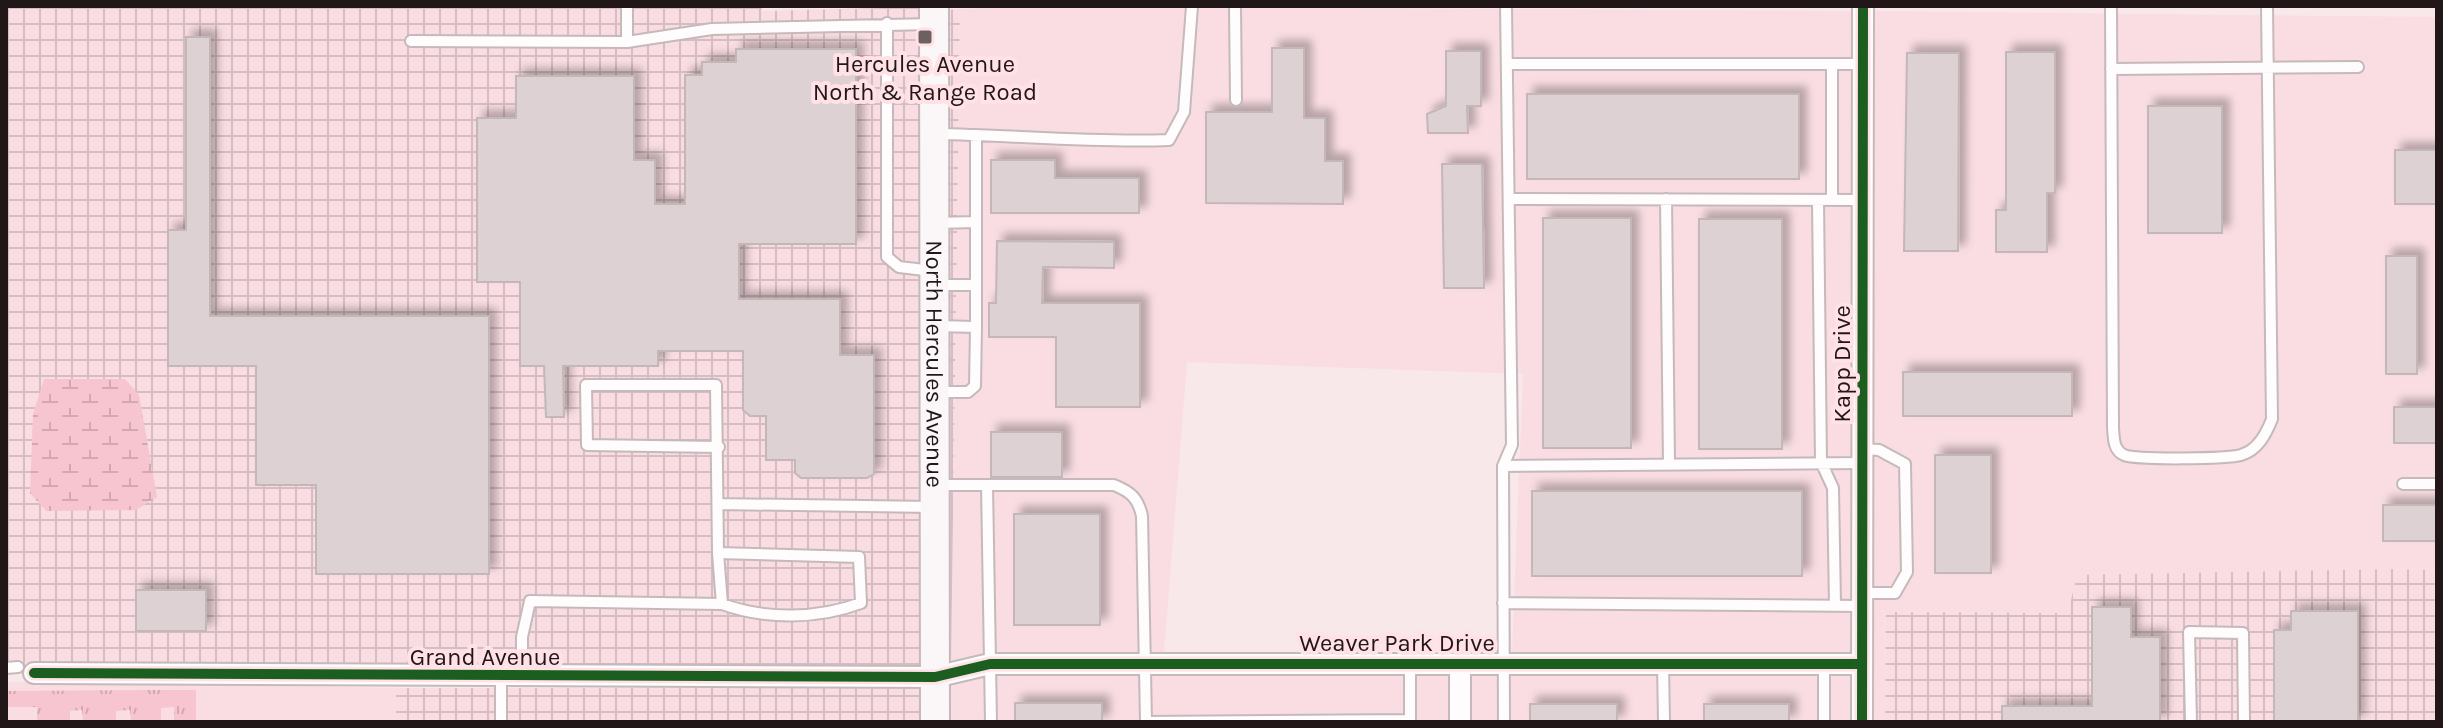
<svg xmlns="http://www.w3.org/2000/svg" width="2443" height="728" font-family="Karla,sans-serif">
<style>
.built{fill:#f9dde2}
.industrial{fill:url(#industrial-grid)}
.grass{fill:url(#grass-tufts)}
.wetland{fill:url(#wetland-marsh)}
.building{fill:#ded1d3;stroke:#c3b7b9;stroke-width:2;filter:url(#shadow)}
.lines{fill:none;stroke-linecap:round;stroke-linejoin:round}
.lane-casing{stroke:#c5b9bb;stroke-width:14}
.street-casing{stroke:#c5b9bb;stroke-width:24}
.secondary-casing{stroke:#c5b9bb;stroke-width:32}
.lane{stroke:#fefcfc;stroke-width:10}
.street{stroke:#fefcfc;stroke-width:20}
.secondary{stroke:#fbf6f8;stroke-width:28}
.cycleway-casing{stroke:#ffe1e6;stroke-width:15}
.cycleway{stroke:#1b5e20;stroke-width:10}
.poi-dot{fill:#6c6062;stroke:#ffe1e6;stroke-width:3}
.labels{text-anchor:middle;dominant-baseline:central;stroke-width:8;stroke-linejoin:round;paint-order:stroke}
.poi-label{font-size:24px;fill:#211719;stroke:#ffe1e6}
.street-label{font-size:24px;fill:#211719;stroke:#ffe1e6}
</style>
<defs>
<pattern id="industrial-grid" width="8" height="8" patternUnits="userSpaceOnUse" patternTransform="scale(2)"><rect width="8" height="8" fill="#f9dde2"/><path d="M0 4h8M4 0v8" fill="none" stroke="#d5bdc1"/></pattern>
<pattern id="grass-tufts" width="24" height="20" patternUnits="userSpaceOnUse" patternTransform="scale(2)"><rect width="24" height="20" fill="#f7c5cf"/><path d="M3 7l-1-3M5 7V3M7 7l1-3M15 17l-1-3M17 17v-4M19 17l1-3" fill="none" stroke="#d3a8b1"/></pattern>
<pattern id="wetland-marsh" width="20" height="14" patternUnits="userSpaceOnUse" patternTransform="scale(2)"><rect width="20" height="14" fill="#f7c5cf"/><path d="M1 5h8M5 5V1M11 12h8M15 12V8" fill="none" stroke="#d3a8b1"/></pattern>
<filter id="shadow"><feDropShadow dx="7" dy="-7" stdDeviation="4" flood-color="#0004"/></filter>
</defs>
<rect width="100%" height="100%" fill="#f8e8ea"/>
<!-- built -->
<path class="built" d="M1027 6 1853 11 1852 653 1512 652 1523 374 1187 362 1164 653H990L951 662 960 9Z
M1872 11 2437 17V570L2389 569 2068 613 1886 612 1885 722H1872Z
M1470 674 1852 675V722H1469Z
M991 675H1450V722H950L951 685Z
M6 682 396 688V722H6Z"/>
<!-- industrial -->
<path class="industrial" d="M6 6H762V11L925 7V667L25 663V667H6Z
M960 9 951 662 944 664V10Z
M2389 569 2437 570V722H1885L1886 612 2068 613 2077 575Z
M396 688H925V722H396Z"/>
<!-- grass -->
<path class="grass" d="M153 690H196V722H174V707L161 708V722H131L130 710 116 711V722H83L82 710 70 711V722H37V707H6V691Z"/>
<!-- wetland -->
<path class="wetland" d="M44 379H125L139 395 157 497 136 510 46 511 30 493 33 414Z"/>
<!-- building -->
<path class="building" d="M186 37H210V316H489V574H316V485H256V366H168V230H186Z
M1272 48H1304V118H1325V161H1343V204L1206 203V112H1272Z
M736 49H856V244H739V299H840V355H874V474L867 478H801L795 473V460H766V416H750L743 410V351H658V366H563L564 417H546L544 366H520V282H477V118H516V76H634V160H655V204H685V75H702V62H736Z
M1446 51H1481V106H1467L1468 133H1428L1427 114 1446 106Z
M2006 52H2055V193H2047V252H1996V210H2006Z
M1907 53H1959L1958 251H1904Z
M1527 94H1799V179H1527Z
M2148 106H2222V233H2148Z
M2395 150H2437V204H2395Z
M991 160H1055V178H1139V213H991Z
M1442 164H1482L1484 288H1444Z
M1543 218H1631V448H1543Z
M1699 219H1782V449H1699Z
M997 241 1114 242V268L1043 267 1042 303H1140V407H1056V337H989V303H996Z
M2386 256H2417V374H2386Z
M1903 372H2072V416H1903Z
M2394 407H2437V443H2394Z
M991 432H1062V477H991Z
M1935 455H1991V573H1935Z
M1532 491H1802V576H1532Z
M2383 505H2437V541H2383Z
M1014 514H1100V625H1014Z
M136 590H206V631H136Z
M2092 607H2131V637H2160V722H2002V706H2092Z
M2291 611H2358V722H2274V630H2291Z
M1015 703H1102V722H1015Z
M1530 704H1617V722H1530Z
M1704 704H1789V722H1704Z"/>
<g class="lines">
<defs>
<path id="lane" d="M1235 6 1236 100
M2111 6 2113 428C2114 438 2113 450 2124 455 2136 460 2227 459 2241 455 2258 450 2266 434 2272 419L2267 6
M887 23V257L899 267 933 271
M411 41 627 42 712 29 932 24
M627 42V6
M1508 64H1863
M1832 64V200
M2111 69 2358 67
M936 134C1014 135 1091 143 1169 140L1184 112 1192 6
M976 135V327
M1509 199 1862 200
M1666 199 1669 464
M1818 200 1821 462 1833 488 1835 605
M936 223 976 222
M936 285H976
M936 326 976 327 975 386 968 392H936
M1861 449 1879 450 1905 464 1907 572 1895 593H1861
M1503 466 1861 463
M2403 484H2437
M935 485H1114C1131 492 1138 498 1142 516L1146 722
M987 485 991 722
M718 504 932 507
M718 553 716 385H586L587 445 719 447
M1503 603 1861 606
M1663 663 1664 722
M6 668 18 667
M501 677V722
M522 677V637L530 601 722 604C766 620 818 619 861 603L859 557 718 553 722 604
M1146 722 1410 720V664
M1504 722 1503 466 1512 445 1506 6
M1824 722V664
M2191 722 2189 632 2243 633 2244 722"/>
<path id="street" d="M34 673 935 677 990 664H1862
M1460 722V664
M1862 722 1863 6"/>
<g id="secondary">
<path id="s1" d="M934 6 935 722"/>
</g>
</defs>
<!-- lane casing -->
<use href="#lane" class="lane-casing"/>
<!-- street casing -->
<use href="#street" class="street-casing"/>
<!-- secondary casing -->
<use href="#secondary" class="secondary-casing"/>
<!-- lane -->
<use href="#lane" class="lane"/>
<!-- street -->
<use href="#street" class="street"/>
<!-- secondary -->
<use href="#secondary" class="secondary"/>
<defs>
<path id="cycleway" d="M34 673 935 677 990 664H1862
M1862 722 1863 6"/>
</defs>
<!-- cycleway casing -->
<use href="#cycleway" class="cycleway-casing"/>
<!-- cycleway -->
<use href="#cycleway" class="cycleway"/>
</g>
<!-- markers -->
<rect class="poi-dot" x="917" y="29" width="16" height="16" rx="4"/>
<g class="labels">
<!-- poi labels -->
<g class="poi-label">
<text x="925" y="64">Hercules Avenue<tspan x="925" dy="28">North &amp; Range Road</tspan></text>
</g>
<!-- street labels -->
<g class="street-label">
<text stroke="none"><textPath href="#s1" startOffset="358">North Hercules Avenue</textPath></text>
<text transform="translate(1842 364) rotate(-90)">Kapp Drive</text>
<text x="1397" y="643">Weaver Park Drive</text>
<text x="485" y="657">Grand Avenue</text>
</g>
</g>
<!-- border -->
<rect width="2443" height="728" fill="none" stroke="#211719" stroke-width="16"/>
</svg>
